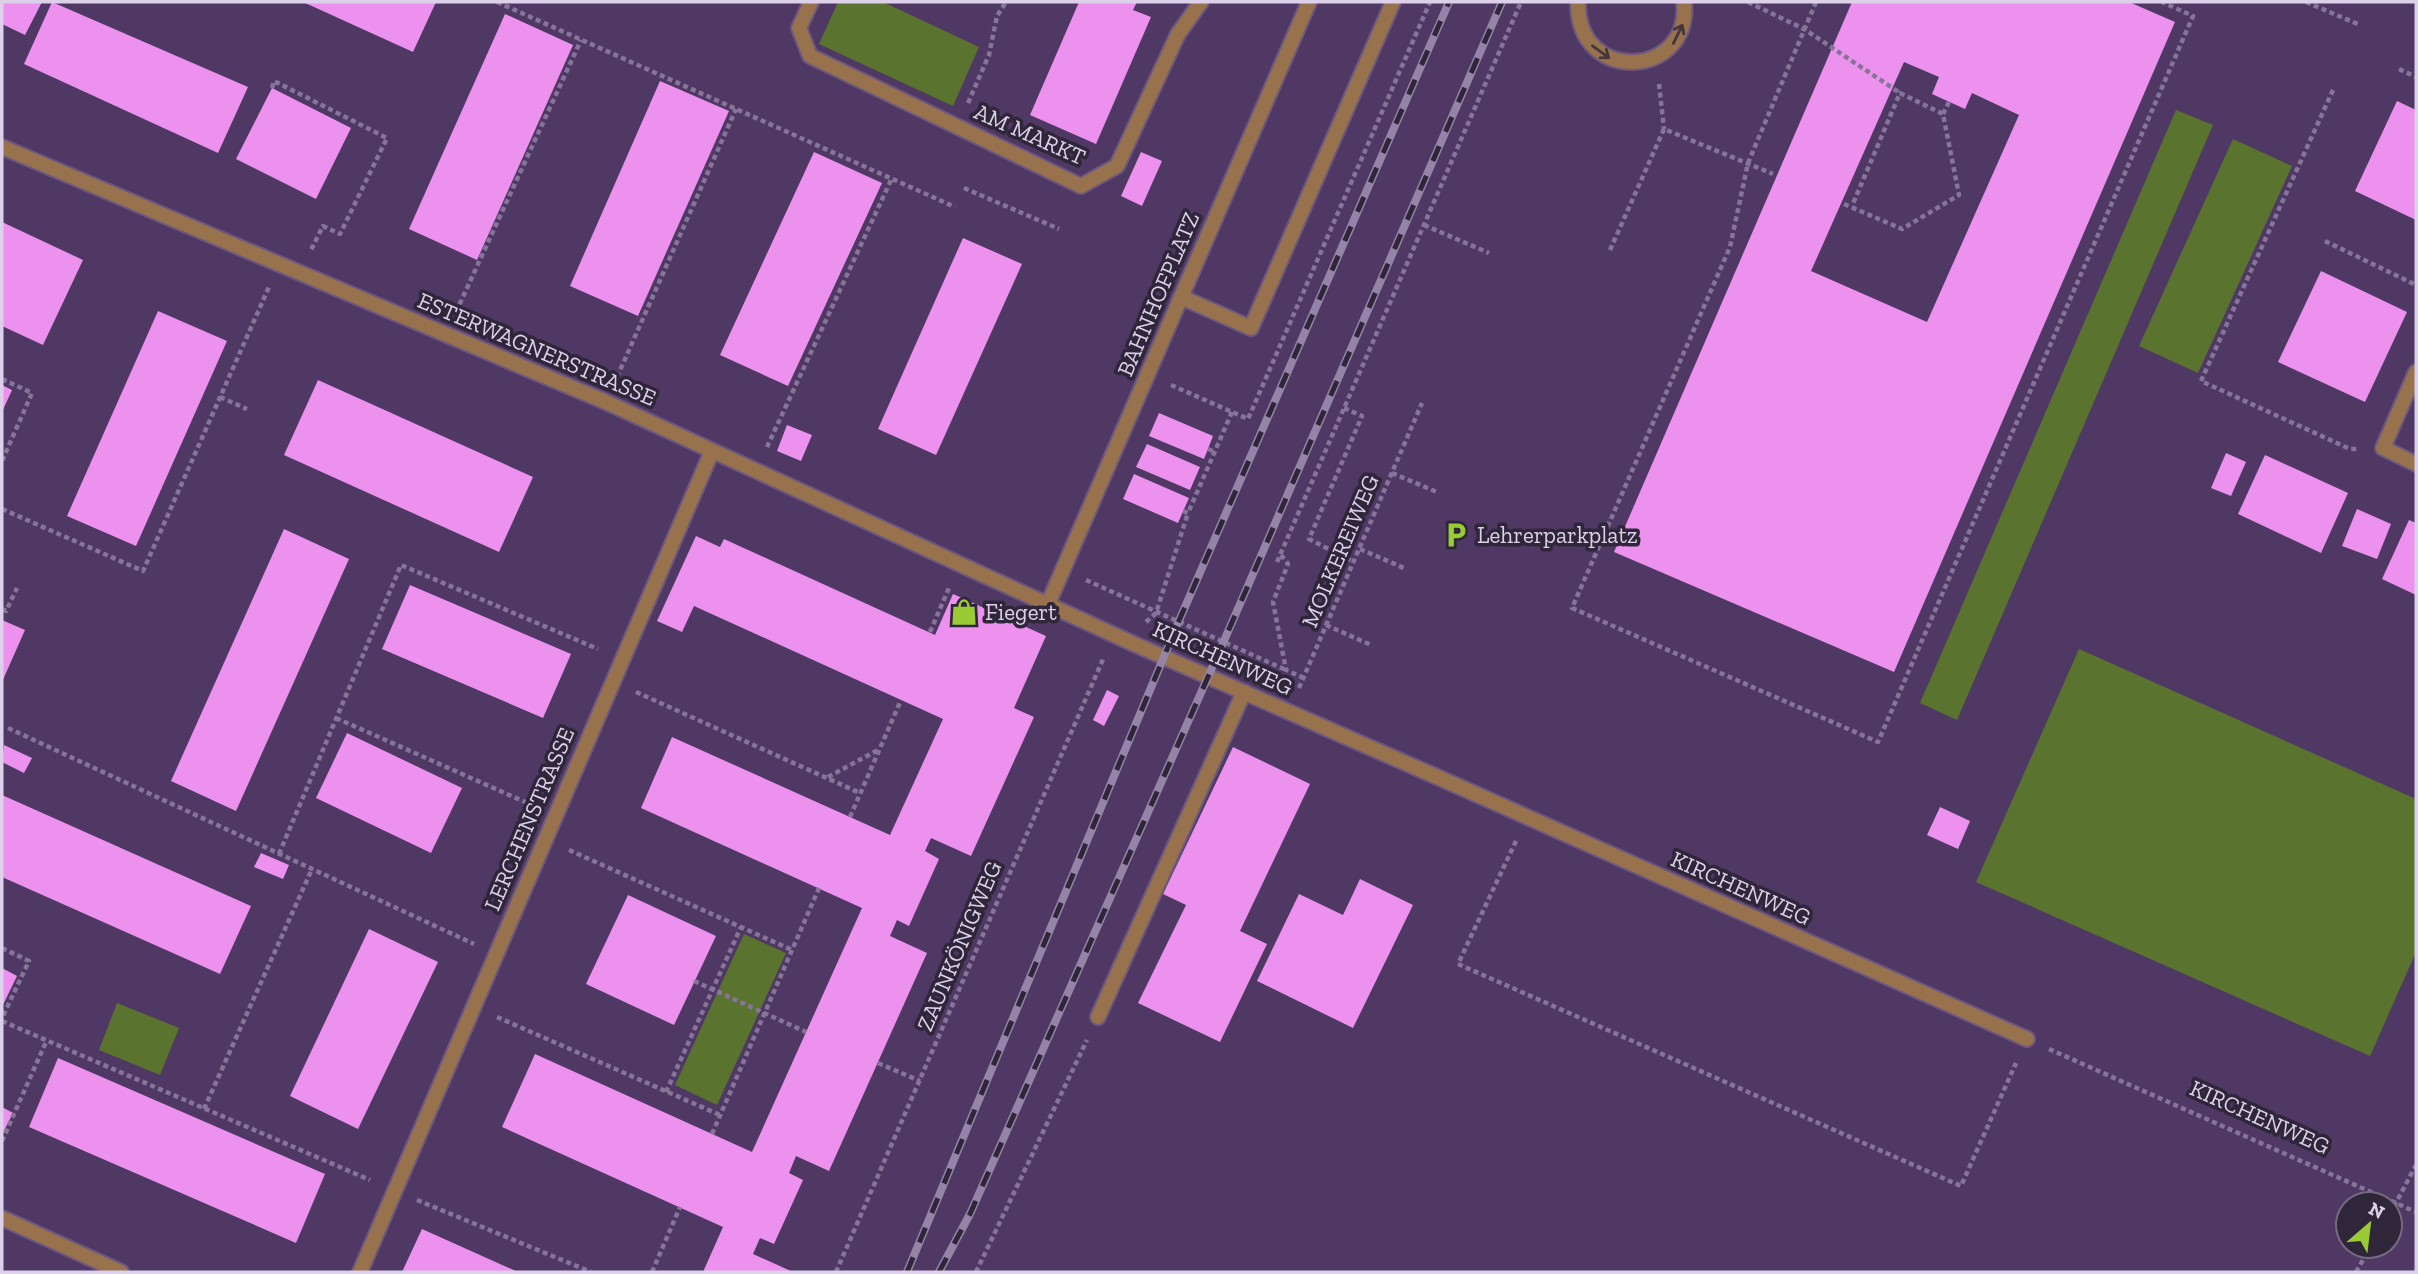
<svg xmlns="http://www.w3.org/2000/svg" width="2418" height="1274" font-family="'Zilla Slab',serif">
<style>
.green{fill:#5a732e}
.building{fill:#ec92ee;fill-rule:evenodd}
.lines{fill:none;stroke-linecap:round;stroke-linejoin:round}
.lane-casing{stroke:#6b577f;stroke-width:18}
.street-casing{stroke:#6b577f;stroke-width:18}
.path{stroke:#877599;stroke-width:4.5;stroke-dasharray:5 3.5;stroke-linecap:butt}
.lane{stroke:#98724c;stroke-width:14}
.street{stroke:#98724c;stroke-width:14}
.rail-casing{stroke:#9584a7;stroke-width:8}
.rail{stroke:#30263a;stroke-width:5;stroke-dasharray:16;stroke-linecap:butt}
.oneway{stroke:#45353e}
.labels{text-anchor:middle;dominant-baseline:central;stroke-width:7;stroke-linejoin:round;paint-order:stroke}
.street-label{font-size:23px;fill:#dcd0ea;stroke:#30263a}
.poi-label{font-size:23px;fill:#dcd0ea;stroke:#30263a;text-anchor:start}
</style>
<rect width="100%" height="100%" fill="#4f3964"/>
<!-- green -->
<path class="green" d="M838 2H883L979 47 953 106 819 44Z
M2176 110 2213 125 1957 720 1920 703Z
M2233 139 2292 166 2198 373 2139 346Z
M2079 649 2416 799V952L2370 1056 1976 882Z
M744 934 786 953 717 1105 675 1085Z
M117 1003 179 1028 160 1075 99 1050Z"/>
<!-- building -->
<path class="building" d="M2 2H42L25 35 2 24Z
M52 2 248 87 218 153 24 64Z
M303 2H436L413 52Z
M1079 2H1137L1133 10 1151 17 1096 144 1030 115Z
M1852 2H2129L2175 22 1894 672 1614 552ZM1904 62 1939 77 1932 94 1965 109 1972 93 2019 115 1927 322 1811 271Z
M505 14 573 45 477 260 409 229Z
M660 81 729 111 638 316 570 286Z
M272 88 351 128 316 199 236 159Z
M2397 101 2416 110V220L2355 191Z
M814 152 882 183 788 386 720 355Z
M1141 152 1162 161 1142 206 1121 196Z
M2 222 83 260 43 345 2 326Z
M963 238 1022 264 936 455 878 429Z
M2321 271 2407 312 2365 402 2278 362Z
M158 311 227 341 136 546 67 516Z
M318 380 533 477 499 552 284 455Z
M2 385 12 390 2 412Z
M1159 413 1213 436 1204 459 1149 436Z
M787 425 812 435 801 461 777 451Z
M1147 444 1200 467 1190 490 1136 467Z
M2226 453 2246 462 2231 496 2211 488Z
M2265 455 2348 493 2321 553 2238 514Z
M1134 474 1189 498 1178 523 1123 499Z
M2357 509 2391 524 2377 559 2342 546Z
M2409 520 2416 523V595L2382 579Z
M284 529 349 559 236 811 171 781Z
M696 536 720 547 724 539 935 635 953 594 1046 636 1014 708 1034 717 971 856 931 838 925 851 939 859 909 926 897 920 890 936 927 953 829 1171 796 1156 789 1173 803 1180 774 1244 760 1238 753 1254 793 1272H703L723 1227 502 1127 535 1054 752 1152 862 908 641 808 672 737 890 835 943 719 694 606 682 632 657 621Z
M410 585 571 654 543 718 382 649Z
M2 620 25 630 2 682Z
M1107 690 1119 696 1104 726 1093 720Z
M347 733 462 788 431 853 316 798Z
M4 745 32 758 24 773 2 762Z
M1233 747 1310 784 1240 931 1267 944 1220 1042 1138 1003 1186 905 1163 894Z
M2 795 251 906 220 974 2 877Z
M1940 807 1970 821 1958 849 1927 835Z
M261 853 289 865 283 879 254 867Z
M1360 879 1413 905 1353 1028 1257 981 1299 894 1343 915Z
M628 895 716 936 674 1025 586 984Z
M369 929 438 962 358 1129 290 1096Z
M2 968 17 976 2 1007Z
M58 1058 325 1174 296 1243 29 1127Z
M2 1107 13 1113 2 1135Z
M422 1229 518 1272H402Z"/>
<g class="lines">
<defs>
<path id="lane" d="M1181 297 1251 328 1393 2
M1435 776 2027 1039
M1098 1017 1244 692"/>
<path id="street" d="M811 2 799 28 810 56 1081 186 1117 166 1178 34 1201 2
M1578 2C1577 86 1692 78 1684 2
M2 147 606 402 1134 644 1435 776
M2416 372 2383 448 2416 464
M1048 604 1309 2
M2 1218 121 1272
M360 1272 712 451"/>
</defs>
<!-- lane casing -->
<use href="#lane" class="lane-casing"/>
<!-- street casing -->
<use href="#street" class="street-casing"/>
<!-- path -->
<path class="path" d="M497 2 955 207
M1748 2 1804 29 1900 93
M1816 2 1748 163 1730 247 1572 608 1878 742 2193 16 2162 2
M2306 2 2360 25
M2399 69 2416 77
M1659 84 1664 129
M272 88 274 81 387 138 340 234 323 226 311 250
M2333 90 2201 381 2350 449H2359
M968 103 989 55 997 16 1006 2
M1943 114 1949 102
M964 188 1059 229
M1844 204 1902 229 1959 195 1943 114 1900 93 1852 206
M1424 225 1489 253
M2325 241 2416 285
M1610 250 1664 129 1773 174
M456 312 581 40
M617 377 736 109
M2 379 32 393 2 461
M1171 385 1248 419 1430 2
M220 397 247 409
M1344 408 1362 416 1309 539 1354 562
M767 447 892 178
M1208 449 1215 452
M1392 473 1437 492
M2 509 143 571 269 287
M1183 511 1188 513 1232 412
M1360 549 1404 568
M1281 555 1288 564 1273 602 1286 670 1304 678
M1277 562 1521 2
M1086 580 1286 670
M2 609 6 611 17 588
M1146 622 1156 613 1188 513
M1326 625 1371 645
M930 632 949 588
M1299 688 1422 403
M636 692 860 793
M336 718 534 806
M8 728 474 944
M828 777 878 750
M850 817 901 700
M1516 841 1458 964 1961 1186 2016 1063
M569 850 792 950
M279 854 401 565 598 649
M2 948 29 961 2 1018
M694 981 806 1032
M497 1017 720 1115
M2 1021 370 1180
M2049 1049 2416 1212
M878 1063 920 1081
M666 1092 741 927
M204 1109 312 869
M712 1134 819 888
M2 1141 46 1042
M417 1200 591 1272
M2390 1214 2416 1165
M652 1272 680 1207
M836 1272 1104 657
M976 1272 1087 1040
M2356 1272 2371 1246"/>
<!-- lane -->
<use href="#lane" class="lane"/>
<!-- street -->
<use href="#street" class="street"/>
<defs>
<path id="rail" d="M907 1272 1178 623 1449 2
M939 1272 970 1214 1223 643 1502 2"/>
</defs>
<!-- rail casing -->
<use href="#rail" class="rail-casing"/>
<!-- rail -->
<use href="#rail" class="rail"/>
</g>
<!-- one-way arrows -->
<defs><path id="oneway-shaft" d="M-6 0H5M1.5-3L5.5 0L1.5 3" fill="none" stroke-width="1.6" stroke-linecap="round" stroke-linejoin="round" transform="scale(1.75)"/></defs>
<g class="oneway">
<use href="#oneway-shaft" transform="translate(1678 34) rotate(-64)"/>
<use href="#oneway-shaft" transform="translate(1601 52) rotate(36)"/>
</g>
<!-- icons -->
<defs>
<symbol id="parking-bare" viewBox="-9 -9 18 18"><path d="M-3.5-5.5H1a3.5 3.5 0 0 1 0 7H-1V5.5H-3.5ZM-1-3.4V-.6H.8a1.4 1.4 0 0 0 0-2.8Z" fill="#9acb34" stroke="#30263a" stroke-width="2.5" paint-order="stroke"/></symbol>
<symbol id="shop-bare" viewBox="-9 -9 18 18"><path d="M-5-2.5h2.3a2.7 3.5 0 0 1 5.4 0H5L5.5 6h-11ZM-1.5-2.5h3a1.5 2.3 0 0 0-3 0Z" fill="#9acb34" stroke="#30263a" stroke-width="2.5" paint-order="stroke"/></symbol>
</defs>
<g fill-rule="evenodd">
<use href="#parking-bare" x="1437" y="516" width="38" height="38"/>
<use href="#shop-bare" x="945" y="593" width="38" height="38"/>
</g>
<g class="labels">
<!-- street labels -->
<g class="street-label">
<text transform="translate(1030 134) rotate(24)">AM MARKT</text>
<text transform="translate(1158 294) rotate(-67)">BAHNHOFPLATZ</text>
<text transform="translate(537 349) rotate(23)">ESTERWAGNERSTRASSE</text>
<text transform="translate(1340 551) rotate(-67)">MOLKEREIWEG</text>
<text transform="translate(1223 658) rotate(24)">KIRCHENWEG</text>
<text transform="translate(529 819) rotate(-67)">LERCHENSTRASSE</text>
<text transform="translate(1741 888) rotate(24)">KIRCHENWEG</text>
<text transform="translate(959 946) rotate(-67)">ZAUNKÖNIGWEG</text>
<text transform="translate(2260 1117) rotate(24)">KIRCHENWEG</text>
</g>
<!-- poi labels -->
<g class="poi-label">
<text x="1477" y="535">Lehrerparkplatz</text>
<text x="985" y="612">Fiegert</text>
</g>
</g>
<!-- border -->
<rect width="2418" height="1274" fill="none" stroke="#dcd0ea" stroke-width="7"/>
<!-- north arrow -->
<g transform="translate(2369 1225) rotate(28)"><circle r="33" fill="#30263a" stroke="#756a80" stroke-width="2"/>
<path d="M0-5L12 26L0 18L-12 26Z" fill="#9acb34"/>
<text y="-10" font-size="19" font-weight="bold" text-anchor="middle" fill="#dcd0ea">N</text>
</g>
</svg>
